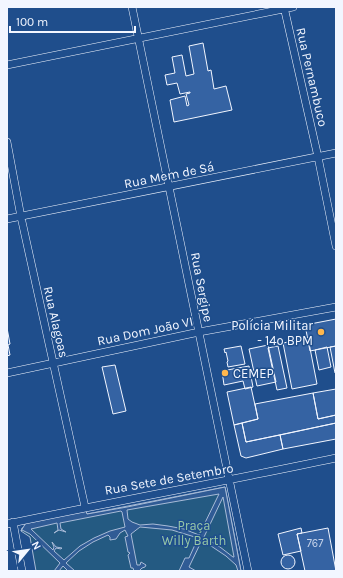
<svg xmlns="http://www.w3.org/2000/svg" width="343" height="578" font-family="Karla,sans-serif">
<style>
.green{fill:#245a82;stroke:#a8bbd7}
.parking{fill:#305b95;stroke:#a8bbd7;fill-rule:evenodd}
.building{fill:#3563a3;stroke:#f2f6ff}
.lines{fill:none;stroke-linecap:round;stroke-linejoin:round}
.street-casing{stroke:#f2f6ff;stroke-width:8}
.street{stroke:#1f4e8c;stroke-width:7}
.poi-dot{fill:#ffb74d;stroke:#1f4e8c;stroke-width:1.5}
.labels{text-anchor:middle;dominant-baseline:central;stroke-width:3;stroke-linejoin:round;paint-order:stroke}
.number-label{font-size:11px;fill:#c3d1e8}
.street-label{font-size:13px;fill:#f2f6ff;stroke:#1f4e8c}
.poi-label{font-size:13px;fill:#f2f6ff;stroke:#1f4e8c;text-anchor:end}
.park-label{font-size:13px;fill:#97c8a6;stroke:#1f4e8c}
</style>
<rect width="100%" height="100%" fill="#1f4e8c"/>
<!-- green -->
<path class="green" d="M225 487 241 571H36L30 537 21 531 22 528 86 511 87 514Z"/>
<!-- parking -->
<path class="parking" d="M225 487 241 571H238L236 565 226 556 202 540 189 567 196 571H179L185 558H189L198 538 172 530 140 527 131 534 137 565H140L141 562 146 565 145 567 142 568 139 571H134L133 568H131L128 555 130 553 128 552 125 537 128 536 125 530 120 533 116 539 110 540V537L108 535 93 542 79 551 66 563 75 571H68L63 566 59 571H54L60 563 30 534 22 530 21 531 27 521 86 511 87 514 127 507ZM219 494 199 535 184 529 168 526 153 524 140 525 132 522 128 519 127 510ZM223 497 234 557H233L220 547 204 537ZM121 511 122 512 125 527 110 531 94 538 80 546 64 560 54 551 56 548 61 549 62 548 56 547 52 542 54 547 53 550 31 529 57 523 58 530 54 533 59 530 66 532 61 529 60 523Z"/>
<!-- building -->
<path class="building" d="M203 43 208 71 211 70 214 89 226 86 232 110 174 122 170 100 185 96 187 106 189 105 186 94 190 93V92L180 94 177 83 167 85 165 75 175 73 172 57 182 55 186 76 194 74 189 46Z
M336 319V346L310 351 305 325Z
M7 328 10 344 8 345 10 355 7 356Z
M308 338 317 384 292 389 283 343Z
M268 345 276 382 257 386 249 349Z
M241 346 245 364 228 367 227 362 228 361 226 352 225 353 224 349Z
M278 346 287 388 277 390 268 348Z
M336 346V373H335L330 347Z
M327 347 331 367 319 370 315 350Z
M115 365 126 411 113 414 102 367Z
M249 366 253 387 245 389 243 381 224 385 222 371Z
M251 387 258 419 234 425 227 392Z
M336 389V415L318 419 313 393Z
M313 393 318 419 336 415V423L246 442 242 423 258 419 255 404Z
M242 423 246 442 280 435 283 449 246 458 241 456 234 425Z
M336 423V439L283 449 280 435Z
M301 528 302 533 297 534 301 551 283 555 278 534Z
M328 528 336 571H305L297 534Z
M281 562a7 7 0 1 1 14 0a7 7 0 1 1-14 0Z"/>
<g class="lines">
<defs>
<path id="street" d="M132 7 248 571
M284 7 318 157 336 246
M7 65 293 7
M7 142 21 217 85 507
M7 219 336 153
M7 373 199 332 336 307
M13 522 22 571
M7 524C117 501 227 481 336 458"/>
</defs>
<!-- street casing -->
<use href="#street" class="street-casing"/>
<!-- street -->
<use href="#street" class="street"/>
</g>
<!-- markers -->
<g class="poi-dot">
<circle cx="321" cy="332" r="4"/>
<circle cx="225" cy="373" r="4"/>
</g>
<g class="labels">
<!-- number labels -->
<g class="number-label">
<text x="315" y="543">767</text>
</g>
<!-- street labels -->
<g class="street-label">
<text transform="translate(312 77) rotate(77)">Rua Pernambuco</text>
<text transform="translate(169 175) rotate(-11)">Rua Mem de Sá</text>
<text transform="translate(202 287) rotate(79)">Rua Sergipe</text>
<text transform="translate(56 322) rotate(77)">Rua Alagoas</text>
<text transform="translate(145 331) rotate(-12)">Rua Dom João VI</text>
<text transform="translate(169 479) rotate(-10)">Rua Sete de Setembro</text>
</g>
<!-- poi labels -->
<g class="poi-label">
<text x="313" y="325">Polícia Militar<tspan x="313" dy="15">- 14º BPM</tspan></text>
<text x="233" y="373" text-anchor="start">CEMEP</text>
</g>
<!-- park labels -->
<g class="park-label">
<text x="194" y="525">Praça<tspan x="194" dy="15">Willy Barth</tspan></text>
</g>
</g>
<!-- border -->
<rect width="343" height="578" fill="none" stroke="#f2f6ff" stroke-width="16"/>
<!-- north arrow -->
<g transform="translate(28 550) rotate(61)" stroke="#1f4e8c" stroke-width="3" paint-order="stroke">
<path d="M0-3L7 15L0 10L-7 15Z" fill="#f2f6ff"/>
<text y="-6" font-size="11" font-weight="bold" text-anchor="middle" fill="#f2f6ff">N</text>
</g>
<!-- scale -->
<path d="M10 26v6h125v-6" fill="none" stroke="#f2f6ff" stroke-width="2"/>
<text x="16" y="26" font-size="12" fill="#f2f6ff" stroke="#1f4e8c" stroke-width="3" paint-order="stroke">100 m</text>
</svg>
